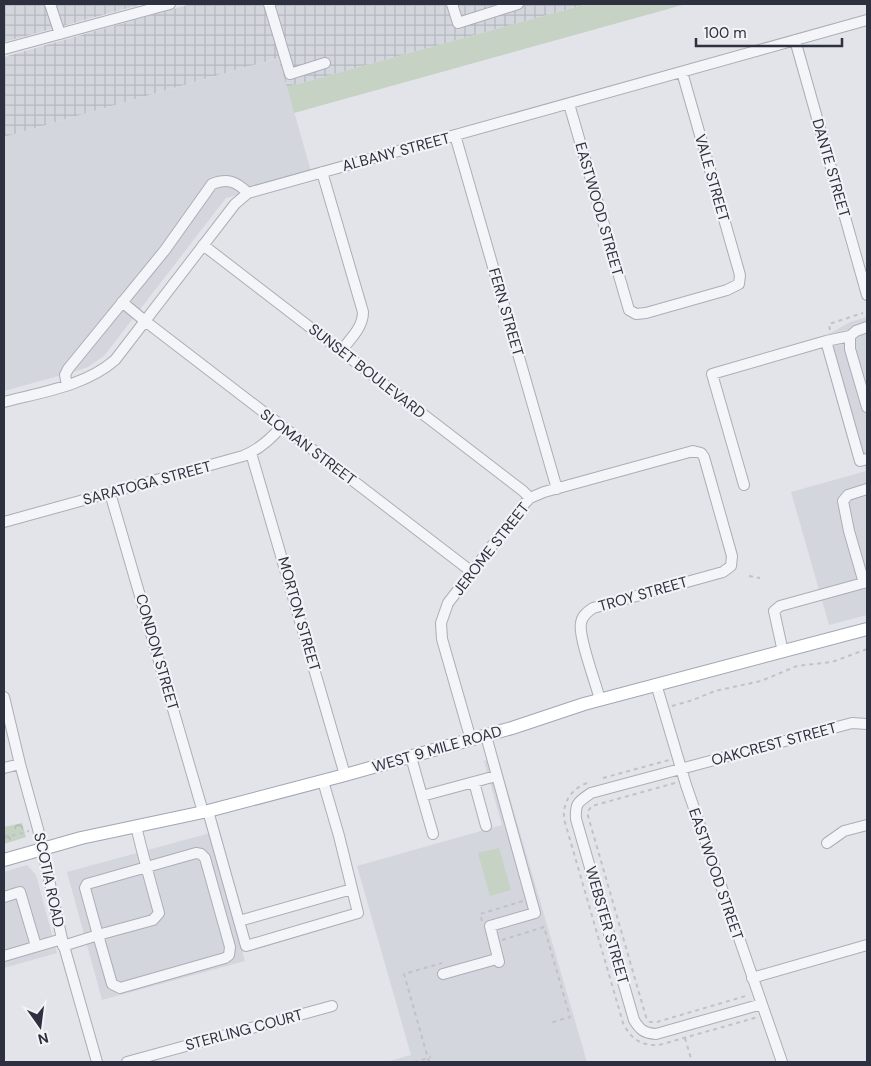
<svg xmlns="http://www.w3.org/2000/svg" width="871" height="1066" font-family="'DM Sans',sans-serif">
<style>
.built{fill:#d4d6de}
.industrial{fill:url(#industrial-grid)}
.grass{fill:#c5d2c4}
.park{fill:url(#park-crowns)}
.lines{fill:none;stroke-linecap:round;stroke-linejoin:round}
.minor-casing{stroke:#abaeb6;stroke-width:12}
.major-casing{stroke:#a3a6b3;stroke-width:14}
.path{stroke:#c0c2c8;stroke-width:2;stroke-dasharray:4 4;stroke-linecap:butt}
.minor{stroke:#f4f5f8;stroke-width:10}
.major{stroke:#fff;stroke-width:12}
.labels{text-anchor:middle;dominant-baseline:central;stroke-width:4.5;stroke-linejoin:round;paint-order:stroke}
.street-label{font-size:15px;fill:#2c303f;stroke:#f2f3f7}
</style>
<defs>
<pattern id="industrial-grid" width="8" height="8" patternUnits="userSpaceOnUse" patternTransform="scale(1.25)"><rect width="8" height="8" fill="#d4d6de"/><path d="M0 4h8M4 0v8" fill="none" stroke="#b6b8c0"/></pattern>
<pattern id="park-crowns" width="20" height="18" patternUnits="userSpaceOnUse" patternTransform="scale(1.25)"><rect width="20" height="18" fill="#c5d2c4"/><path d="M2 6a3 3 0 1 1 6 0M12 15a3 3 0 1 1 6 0" fill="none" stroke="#a9b5a9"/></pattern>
</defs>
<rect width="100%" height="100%" fill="#e2e4e9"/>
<!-- built -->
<path class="built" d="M279 58 312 175 226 198 104 356 88 367 80 370 4 391V137Z
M867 317V615L829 625 791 492 866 471 827 335 850 322Z
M498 757 587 1062H386L411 1055 357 866 502 825 484 761Z
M210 833 245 961 102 1000 67 872Z
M27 865 36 875 57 953 4 968V872Z"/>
<!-- industrial -->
<path class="industrial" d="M4 4H143L4 42Z
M191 4H587L287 87 278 58 4 137V57Z"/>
<!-- grass -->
<path class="grass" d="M587 4H686L294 113 287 87Z
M499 848 511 890 490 896 478 853Z"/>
<!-- park -->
<path class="park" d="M22 823 26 837 4 844V827Z"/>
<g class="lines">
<defs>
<path id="minor" d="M50 4 60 34
M269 4 290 74 325 63
M452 4 458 23 518 4
M795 40 867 295
M4 49 170 4
M569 104 629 310 636 314 646 313 727 290 739 284 740 275 682 72
M455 135 557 489
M322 172 363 312C363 328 350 339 341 351
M203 245 523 491 530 498
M122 302 145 321
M145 321 472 572
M850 336V349L867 407
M850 336 856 331 867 327
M826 341 860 461 867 459
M67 385 65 375 68 369 165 250 212 184C227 178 236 181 248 193
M4 402C42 392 85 386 115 360L235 204 248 193 867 20
M251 453 345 775
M744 485 712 374 826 341 850 336
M110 493 203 812
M4 522 243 456C258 450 270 440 281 427
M864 583 849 531 843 501 848 495 867 489
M783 652 774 611 780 606 867 582
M656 684 686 785 782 1062
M4 697 20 764 38 829 62 939 97 1062
M486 736 535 913 490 926 499 962
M471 740 442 639 441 623 448 603 525 503 530 498 544 492 693 451 701 453 704 457 732 556 731 566 723 572 593 608C587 612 582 616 581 623 578 637 596 683 600 700
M411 757 422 796 496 776
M4 768 20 764
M474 782 486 826
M422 796 433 834
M208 811 246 946 358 913 339 836 323 781
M827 843 844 831 867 825
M4 897 20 892 36 946
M239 921 352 889
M63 946 98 935 112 984 120 988 225 958 229 955 230 947 205 858 201 854 196 853 87 884 85 888 98 935 153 920 159 913C151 884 143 856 136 826
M4 956 62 939
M443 974 493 960
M752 978 867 945
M762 1004 656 1034C644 1033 640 1030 634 1020L576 819C575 803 578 802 591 793L852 723 867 724
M127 1062 332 1006"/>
<path id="major" d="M4 860 81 838 208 811 345 775 512 728 584 704 867 629"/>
</defs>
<!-- minor casing -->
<use href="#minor" class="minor-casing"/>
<!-- major casing -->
<use href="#major" class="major-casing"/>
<!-- path -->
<path class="path" d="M830 330 829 324 863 313
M749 576 760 578
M672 706 693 700 715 691 761 681 797 666 832 662 867 649
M603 778 669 760
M587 783C570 790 563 802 564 819L623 1023C631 1039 641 1046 659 1045L758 1017
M675 783 592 806 588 811V816L646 1017 650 1022H657L749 995
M4 838 29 831
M482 921 480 914 523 901
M502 940 544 927 570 1017 550 1023
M685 1038 692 1062
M414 1062 431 1057
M429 1062 404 974 442 963"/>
<!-- minor -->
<use href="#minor" class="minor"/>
<!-- major -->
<use href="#major" class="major"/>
</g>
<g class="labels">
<!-- street labels -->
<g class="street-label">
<text transform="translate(396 152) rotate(-15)">ALBANY STREET</text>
<text transform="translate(831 168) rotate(74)">DANTE STREET</text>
<text transform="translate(712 178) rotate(74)">VALE STREET</text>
<text transform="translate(599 209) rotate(74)">EASTWOOD STREET</text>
<text transform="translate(506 312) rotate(74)">FERN STREET</text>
<text transform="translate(367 371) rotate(38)">SUNSET BOULEVARD</text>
<text transform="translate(308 447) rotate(37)">SLOMAN STREET</text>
<text transform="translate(147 483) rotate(-15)">SARATOGA STREET</text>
<text transform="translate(491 549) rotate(-52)">JEROME STREET</text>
<text transform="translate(643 594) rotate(-16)">TROY STREET</text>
<text transform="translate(299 614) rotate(74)">MORTON STREET</text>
<text transform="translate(157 652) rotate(74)">CONDON STREET</text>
<text transform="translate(774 744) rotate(-15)">OAKCREST STREET</text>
<text transform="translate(437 749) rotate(-16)">WEST 9 MILE ROAD</text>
<text transform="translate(716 874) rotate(71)">EASTWOOD STREET</text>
<text transform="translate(49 880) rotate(78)">SCOTIA ROAD</text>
<text transform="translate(607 925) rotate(74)">WEBSTER STREET</text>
<text transform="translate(244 1030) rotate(-15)">STERLING COURT</text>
</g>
</g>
<!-- border -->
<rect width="871" height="1066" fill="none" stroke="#2c303f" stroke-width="10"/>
<!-- north arrow -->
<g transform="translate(40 1026) rotate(166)" stroke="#f2f3f7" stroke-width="4" paint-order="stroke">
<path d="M0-4L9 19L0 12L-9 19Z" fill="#2c303f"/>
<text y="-8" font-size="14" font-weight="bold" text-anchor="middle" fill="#2c303f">N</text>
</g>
<!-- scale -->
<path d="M696 38v8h146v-8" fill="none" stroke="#2c303f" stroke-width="2.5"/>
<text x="704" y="38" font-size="15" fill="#2c303f" stroke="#f2f3f7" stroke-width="4" paint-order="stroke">100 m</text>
</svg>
